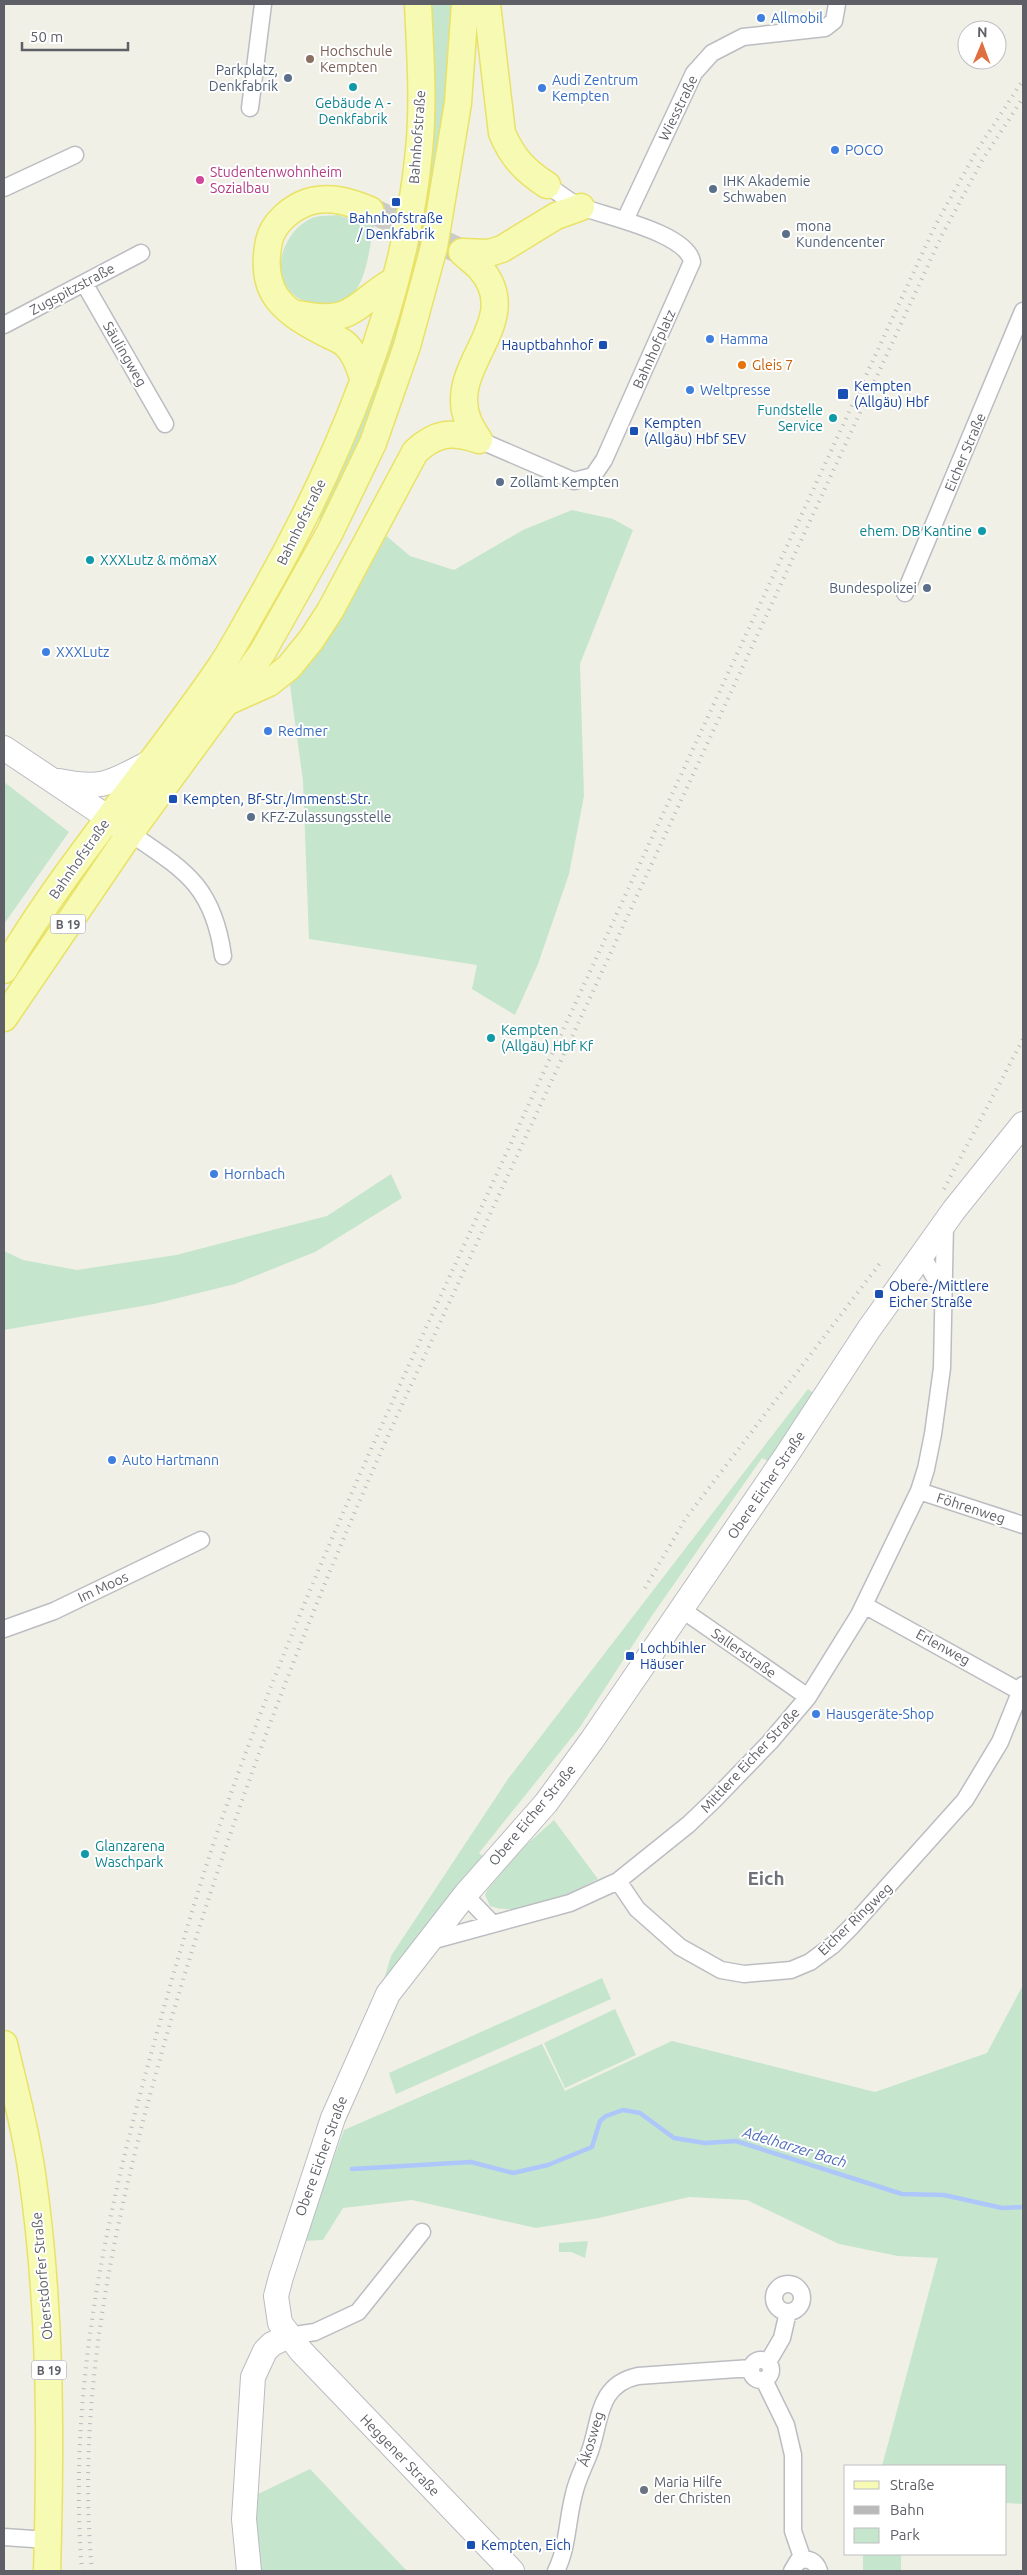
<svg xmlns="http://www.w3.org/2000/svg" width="1027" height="2575" font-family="Ubuntu,sans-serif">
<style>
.green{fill:#c6e5cd}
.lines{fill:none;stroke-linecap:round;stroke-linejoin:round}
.stream{stroke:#adc7fa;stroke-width:4.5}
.primary-tunnel{stroke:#ccccc7;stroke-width:26;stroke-dasharray:26 13;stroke-linecap:butt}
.street-casing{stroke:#bcbdc2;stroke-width:19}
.secondary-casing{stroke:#bbbcc2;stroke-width:26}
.primary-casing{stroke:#e9e267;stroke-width:29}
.street{stroke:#fff;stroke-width:16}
.secondary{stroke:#fff;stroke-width:24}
.primary{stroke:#f6fab2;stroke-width:26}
.rail{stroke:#b9b9ba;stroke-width:4;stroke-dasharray:1 6;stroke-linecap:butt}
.shop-dot{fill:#3f7fe0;stroke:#fff;stroke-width:2}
.education-dot{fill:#8d6e63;stroke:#fff;stroke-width:2}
.service-dot{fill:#5c6f8a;stroke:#fff;stroke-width:2}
.culture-dot{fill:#0f9aa8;stroke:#fff;stroke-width:2}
.hotel-dot{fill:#d1479c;stroke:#fff;stroke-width:2}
.transit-dot{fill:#1a4fb4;stroke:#fff;stroke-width:2}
.food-dot{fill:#e8710a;stroke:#fff;stroke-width:2}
.worship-dot{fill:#6b7280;stroke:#fff;stroke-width:2}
.labels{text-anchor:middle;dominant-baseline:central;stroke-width:4;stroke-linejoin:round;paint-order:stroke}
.shield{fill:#fff;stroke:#8f9095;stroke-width:1}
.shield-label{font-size:12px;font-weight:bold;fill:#5f6067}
.shop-label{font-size:14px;fill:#366cbe;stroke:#fff;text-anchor:start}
.education-label{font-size:14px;fill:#785e54;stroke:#fff;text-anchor:start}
.service-label{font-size:14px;fill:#4e5e75;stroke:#fff;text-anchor:start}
.culture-label{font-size:14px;fill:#0d838f;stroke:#fff;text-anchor:start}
.street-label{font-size:14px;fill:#5f6067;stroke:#fff}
.hotel-label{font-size:14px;fill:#b23c85;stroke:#fff;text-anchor:start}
.transit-label{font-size:14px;fill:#164399;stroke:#fff;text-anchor:start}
.food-label{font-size:14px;fill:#c56008;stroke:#fff;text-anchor:start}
.worship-label{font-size:14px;fill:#5b616d;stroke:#fff;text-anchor:start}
.water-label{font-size:15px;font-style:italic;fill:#506dbd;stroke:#fff}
.district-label{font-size:19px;font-weight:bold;fill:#707279;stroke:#fff}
</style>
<rect width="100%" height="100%" fill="#f0f0e7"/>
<!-- green -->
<path class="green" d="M430 4H454L449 101 427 242 399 344 327 522 314 516 393 313Z
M338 215 374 226C370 244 368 268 359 285 346 313 303 312 286 286 271 262 290 225 315 217 322 215 331 216 338 215Z
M572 510 613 519 633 530 580 664 584 796 569 874 538 964 515 1015 472 989 477 965 309 939 303 781 290 685C332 638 355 588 383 533L410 556 454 570 523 530Z
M4 782 69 832 4 924Z
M391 1174 402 1198 315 1252 235 1284 154 1304 4 1330V1251L23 1260 77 1270 176 1255 327 1216Z
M808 1389 816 1395 772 1463 762 1458 649 1620 580 1727 479 1853 486 1859 381 1989 391 1956 508 1779Z
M554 1820 598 1879C569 1894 522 1918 490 1906L485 1895 487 1890 525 1846Z
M602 1978 611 1999 396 2094 389 2073Z
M1023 1985V2504L1006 2503V2466H882L938 2258 898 2256 839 2244 747 2200 689 2197 599 2218 536 2228 412 2200 343 2208 323 2240 303 2241 344 2130 542 2044 565 2091 672 2041 875 2092 987 2053Z
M615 2009 636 2055 565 2088 544 2043Z
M588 2241 585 2258 571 2252H559V2243Z
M310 2469 407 2571H257L252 2497Z
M863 2554H901V2571H863Z"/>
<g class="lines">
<!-- stream -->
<path class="stream" d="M352 2169 471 2162 513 2173 548 2165 592 2147 600 2121 606 2116 623 2110 640 2113 674 2138 705 2143 736 2141 902 2194 944 2195 1002 2208 1023 2207"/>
<!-- primary-tunnel -->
<path class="primary-tunnel" d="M370 210 462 252"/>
<defs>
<path id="street" d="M250 108 263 4
M4 188 75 155
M625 220 694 73 712 53 743 37 825 28 834 21 837 4
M84 283 165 424
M4 325 141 253
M479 440 574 481 593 476 604 460 692 262C687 233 607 217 582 207 570 203 558 192 547 185
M905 593 1023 311
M130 833C184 870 213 885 223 956
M923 1257 943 1292
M919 1491 1023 1525
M864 1605 1021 1692
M681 1609 808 1697
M4 1629 54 1611 201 1540
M618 1881 637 1909 680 1947 721 1970 744 1974 791 1970 810 1962 833 1945 852 1926 965 1800 1000 1742 1023 1685
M465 1895 493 1924
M427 1942 570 1903 618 1881 689 1824 714 1800 770 1742 808 1697 859 1615 919 1491 926 1469 933 1434 942 1368 945 1223
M774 2298a14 14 0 1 1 28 0a14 14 0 1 1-28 0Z
M289 2336 315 2332 358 2312 422 2232
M751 2370a10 10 0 1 1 20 0a10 10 0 1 1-20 0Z
M768 2362 782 2338 788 2312
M764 2380 786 2425 793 2455V2531L803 2560
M4 2537 48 2540
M556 2571C568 2547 567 2520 574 2494 577 2479 585 2465 590 2451 601 2420 597 2385 638 2376L751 2368
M792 2571 798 2561C808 2557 816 2561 819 2571"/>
<path id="secondary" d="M4 748 125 829
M59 781C104 790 109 783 149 763
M249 2571 244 2519 253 2377 265 2351 272 2344 289 2336
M512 2571 301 2351 280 2323 276 2296 281 2277 333 2118 388 1994 465 1895 546 1803 592 1740 786 1456 869 1329 954 1210 1023 1124"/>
<path id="primary" d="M487 4 502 133C512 157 525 171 547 185
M462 252C467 257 474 262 479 267 522 314 463 355 464 401 464 416 471 428 479 440
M462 252 489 253 502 249 556 216 581 207
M298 314C355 326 353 304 395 280
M364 380C359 367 355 352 344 343 337 338 328 335 321 331 280 309 259 291 269 241 273 223 291 208 308 202 329 195 350 202 370 210
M229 701 269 683 289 667 311 640 330 611 415 452C436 432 452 431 479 440
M4 970C67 863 151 769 221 666 235 645 246 623 259 601 336 467 405 304 419 150 424 101 420 52 418 4
M4 1018 130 833 262 653 329 534 373 443 407 346 434 247 458 103 465 4
M4 2044C14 2087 26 2130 32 2174 51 2306 51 2438 47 2571"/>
</defs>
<!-- street casing -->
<use href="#street" class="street-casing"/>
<!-- secondary casing -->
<use href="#secondary" class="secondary-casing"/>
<!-- primary casing -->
<use href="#primary" class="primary-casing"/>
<!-- street -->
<use href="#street" class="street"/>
<!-- secondary -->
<use href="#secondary" class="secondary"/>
<!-- primary -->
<use href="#primary" class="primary"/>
<!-- rail -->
<path class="rail" d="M944 1189 1023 1039
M645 1588 686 1518 881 1262
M82 2571C67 2389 107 2210 156 2036 174 1971 193 1906 214 1842 294 1606 402 1381 505 1156 648 845 792 536 935 226L976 152 1023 80
M92 2571C75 2391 116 2213 165 2041 226 1828 305 1621 396 1418L942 235 983 159 1023 98"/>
</g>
<!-- markers -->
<g class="shop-dot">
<circle cx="761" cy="18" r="5"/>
<circle cx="542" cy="88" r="5"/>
<circle cx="835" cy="150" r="5"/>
<circle cx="710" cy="339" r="5"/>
<circle cx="690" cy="390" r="5"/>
<circle cx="46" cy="652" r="5"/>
<circle cx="268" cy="731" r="5"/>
<circle cx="214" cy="1174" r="5"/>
<circle cx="112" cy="1460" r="5"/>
<circle cx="816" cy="1714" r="5"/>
</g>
<circle class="education-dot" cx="310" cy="59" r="5"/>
<g class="service-dot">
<circle cx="288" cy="78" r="5"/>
<circle cx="713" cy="189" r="5"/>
<circle cx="786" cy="234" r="5"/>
<circle cx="500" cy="482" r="5"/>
<circle cx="927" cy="588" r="5"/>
<circle cx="251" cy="817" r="5"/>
</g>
<g class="culture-dot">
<circle cx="353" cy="87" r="5"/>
<circle cx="833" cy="418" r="5"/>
<circle cx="982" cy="531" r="5"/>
<circle cx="90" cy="560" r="5"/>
<circle cx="491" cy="1038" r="5"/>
<circle cx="85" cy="1854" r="5"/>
</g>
<circle class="hotel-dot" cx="200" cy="180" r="5"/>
<g class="transit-dot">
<rect x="391" y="197" width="10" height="10" rx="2.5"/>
<rect x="598" y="340" width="10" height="10" rx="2.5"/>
<rect x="837" y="388" width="12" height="12" rx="2.5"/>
<rect x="629" y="426" width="10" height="10" rx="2.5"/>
<rect x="168" y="794" width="10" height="10" rx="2.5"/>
<rect x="874" y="1289" width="10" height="10" rx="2.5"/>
<rect x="625" y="1651" width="10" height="10" rx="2.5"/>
<rect x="466" y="2540" width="10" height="10" rx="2.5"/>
</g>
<circle class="food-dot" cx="742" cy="365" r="5"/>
<circle class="worship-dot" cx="644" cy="2490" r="5"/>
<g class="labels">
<!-- shield labels -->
<g class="shield">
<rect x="50.5" y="914.5" width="35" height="19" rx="4"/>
<rect x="31.5" y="2360.5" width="35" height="19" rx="4"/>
</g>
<g class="shield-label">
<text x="68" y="924">B 19</text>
<text x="49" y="2370">B 19</text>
</g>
<!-- shop labels -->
<g class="shop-label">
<text x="771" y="18">Allmobil</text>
<text x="552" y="80">Audi Zentrum<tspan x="552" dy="16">Kempten</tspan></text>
<text x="845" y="150">POCO</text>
<text x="720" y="339">Hamma</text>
<text x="700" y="390">Weltpresse</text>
<text x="56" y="652">XXXLutz</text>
<text x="278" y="731">Redmer</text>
<text x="224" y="1174">Hornbach</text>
<text x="122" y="1460">Auto Hartmann</text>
<text x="826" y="1714">Hausgeräte-Shop</text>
</g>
<!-- education labels -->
<g class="education-label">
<text x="320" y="51">Hochschule<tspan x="320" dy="16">Kempten</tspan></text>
</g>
<!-- service labels -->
<g class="service-label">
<text x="278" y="70" text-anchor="end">Parkplatz,<tspan x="278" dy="16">Denkfabrik</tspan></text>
<text x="723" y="181">IHK Akademie<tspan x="723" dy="16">Schwaben</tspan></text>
<text x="796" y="226">mona<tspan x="796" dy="16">Kundencenter</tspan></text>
<text x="510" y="482">Zollamt Kempten</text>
<text x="917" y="588" text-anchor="end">Bundespolizei</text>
<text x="261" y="817">KFZ-Zulassungsstelle</text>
</g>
<!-- culture labels -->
<g class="culture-label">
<text x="353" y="103" text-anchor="middle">Gebäude A -<tspan x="353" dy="16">Denkfabrik</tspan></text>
<text x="823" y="410" text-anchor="end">Fundstelle<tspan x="823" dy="16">Service</tspan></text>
<text x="972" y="531" text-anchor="end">ehem. DB Kantine</text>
<text x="100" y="560">XXXLutz &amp; mömaX</text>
<text x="501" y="1030">Kempten<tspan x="501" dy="16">(Allgäu) Hbf Kf</tspan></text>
<text x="95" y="1846">Glanzarena<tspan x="95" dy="16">Waschpark</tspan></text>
</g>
<!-- street labels -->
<g class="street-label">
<text transform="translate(678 108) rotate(-64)">Wiesstraße</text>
<text transform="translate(417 137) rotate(-86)">Bahnhofstraße</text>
<text transform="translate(72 289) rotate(-28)">Zugspitzstraße</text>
<text transform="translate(654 349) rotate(-66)">Bahnhofplatz</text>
<text transform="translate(125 354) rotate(60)">Säulingweg</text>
<text transform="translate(965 452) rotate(-67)">Eicher Straße</text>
<text transform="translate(301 522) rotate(-64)">Bahnhofstraße</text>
<text transform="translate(79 859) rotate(-55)">Bahnhofstraße</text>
<text transform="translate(766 1485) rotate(-56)">Obere Eicher Straße</text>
<text transform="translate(971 1508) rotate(18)">Föhrenweg</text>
<text transform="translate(103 1587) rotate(-25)">Im Moos</text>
<text transform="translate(943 1647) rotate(29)">Erlenweg</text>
<text transform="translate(744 1653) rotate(35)">Sallerstraße</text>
<text transform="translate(750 1760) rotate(-47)">Mittlere Eicher Straße</text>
<text transform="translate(532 1815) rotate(-50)">Obere Eicher Straße</text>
<text transform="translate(855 1919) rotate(-44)">Eicher Ringweg</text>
<text transform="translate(321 2156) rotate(-70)">Obere Eicher Straße</text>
<text transform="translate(42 2276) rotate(-95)">Oberstdorfer Straße</text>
<text transform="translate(591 2439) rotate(-73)">Ákosweg</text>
<text transform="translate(400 2455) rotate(46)">Heggener Straße</text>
</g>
<!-- hotel labels -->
<g class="hotel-label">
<text x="210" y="172">Studentenwohnheim<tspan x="210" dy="16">Sozialbau</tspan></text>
</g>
<!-- transit labels -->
<g class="transit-label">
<text x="396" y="218" text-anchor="middle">Bahnhofstraße<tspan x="396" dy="16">/ Denkfabrik</tspan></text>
<text x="593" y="345" text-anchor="end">Hauptbahnhof</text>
<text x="854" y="386">Kempten<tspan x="854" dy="16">(Allgäu) Hbf</tspan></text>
<text x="644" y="423">Kempten<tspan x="644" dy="16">(Allgäu) Hbf SEV</tspan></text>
<text x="183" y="799">Kempten, Bf-Str./Immenst.Str.</text>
<text x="889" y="1286">Obere-/Mittlere<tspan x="889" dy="16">Eicher Straße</tspan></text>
<text x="640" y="1648">Lochbihler<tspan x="640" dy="16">Häuser</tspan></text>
<text x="481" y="2545">Kempten, Eich</text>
</g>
<!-- food labels -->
<g class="food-label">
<text x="752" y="365">Gleis 7</text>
</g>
<!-- worship labels -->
<g class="worship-label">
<text x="654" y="2482">Maria Hilfe<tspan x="654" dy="16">der Christen</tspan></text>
</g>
<!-- water labels -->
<g class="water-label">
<text transform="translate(795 2147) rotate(17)">Adelharzer Bach</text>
</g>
<!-- district labels -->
<g class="district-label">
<text x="766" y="1878">Eich</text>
</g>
</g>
<!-- border -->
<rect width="1027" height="2575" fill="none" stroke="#5f6067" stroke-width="10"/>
<!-- legend -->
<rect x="844" y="2465" width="162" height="90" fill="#ffffff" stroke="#bfbfc2"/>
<rect x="854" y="2481" width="25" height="8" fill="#f6fab2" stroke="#bfbfc2"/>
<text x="890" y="2490" font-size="15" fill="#5f6067">Straße</text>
<rect x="854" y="2506" width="25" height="8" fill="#b9b9ba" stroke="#bfbfc2"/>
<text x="890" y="2515" font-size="15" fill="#5f6067">Bahn</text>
<rect x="854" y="2528" width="25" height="15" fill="#c6e5cd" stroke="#bfbfc2"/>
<text x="890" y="2540" font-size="15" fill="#5f6067">Park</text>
<!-- north arrow -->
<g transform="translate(982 45) rotate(1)"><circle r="24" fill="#ffffff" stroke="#bfbfc2"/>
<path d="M0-4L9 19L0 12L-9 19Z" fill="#df6f3e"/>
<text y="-8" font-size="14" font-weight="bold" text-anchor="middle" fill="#5f6067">N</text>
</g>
<!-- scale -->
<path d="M22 42v8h106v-8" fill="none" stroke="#5f6067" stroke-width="2.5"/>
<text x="30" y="42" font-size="15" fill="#5f6067" stroke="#ffffff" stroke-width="4" paint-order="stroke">50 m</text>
</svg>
